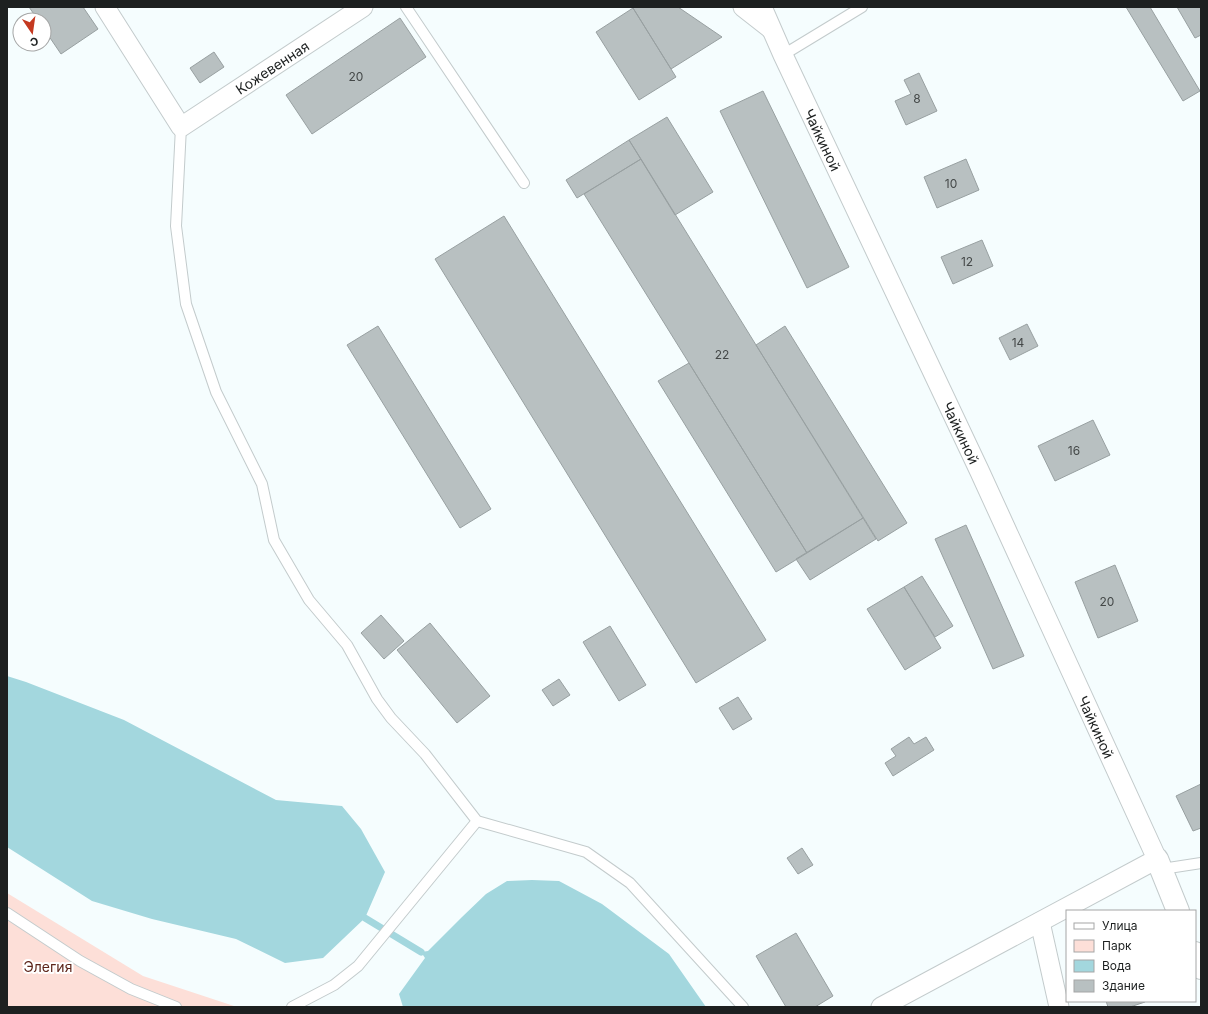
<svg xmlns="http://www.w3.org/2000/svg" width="1208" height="1014" font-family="Inter,sans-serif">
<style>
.green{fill:#fddfd8}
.water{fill:#a3d7de}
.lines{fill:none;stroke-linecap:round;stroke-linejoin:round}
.stream{stroke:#a3d7de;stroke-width:7}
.building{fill:#b8c0c1;stroke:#98a0a1}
.service-casing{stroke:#c3cbcc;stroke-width:12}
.minor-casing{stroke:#c3cbcc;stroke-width:21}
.tertiary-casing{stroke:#c3cbcc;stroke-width:24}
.service{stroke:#fff;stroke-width:10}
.minor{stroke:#fff;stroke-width:19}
.tertiary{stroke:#fff;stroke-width:22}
.labels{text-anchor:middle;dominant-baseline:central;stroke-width:4;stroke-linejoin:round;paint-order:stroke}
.number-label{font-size:12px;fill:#444848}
.street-label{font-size:14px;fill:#1d2020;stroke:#fff}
.park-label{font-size:14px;fill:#5d251a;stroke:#fff}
</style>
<rect width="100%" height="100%" fill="#f5fdfe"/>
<!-- green -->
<path class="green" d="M7 893 143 976 237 1007H7Z"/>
<!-- water -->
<path class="water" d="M7 676 26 682 124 720 276 800 342 806 361 829 385 872 365 918 323 958 285 963 236 939 152 919 92 901 7 847Z
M532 880 559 881 602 904 669 954 706 1007H403L399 994 425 958 421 952 428 951 462 917 486 894 507 881Z"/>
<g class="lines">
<!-- stream -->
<path class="stream" d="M365 918 421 952"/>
</g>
<!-- building -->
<path class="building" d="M29 7H83L98 29 61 54 44 29V20H38Z
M635 7H678L722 37 671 69 633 8Z
M1126 7H1150L1200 91 1183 101Z
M1177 7H1201V35L1195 38Z
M633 8 676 77 639 100 596 32Z
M400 18 426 57 312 134 286 95Z
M214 52 224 67 200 83 190 68Z
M919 73 937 111 906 125 895 101 911 94 904 80Z
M763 91 849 267 807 288 720 111Z
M667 117 713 192 675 215 629 140Z
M629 140 641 159 577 198 566 180Z
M641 159 863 518 807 553 584 194Z
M966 159 979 190 937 208 924 177Z
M504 216 766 640 696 683 435 259Z
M982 240 993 266 953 284 941 257Z
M1027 324 1038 346 1010 360 999 338Z
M378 326 491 509 460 528 347 345Z
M785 326 907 523 878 541 756 345Z
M689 363 807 553 776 572 658 381Z
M1093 420 1110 455 1055 481 1038 446Z
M863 518 876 539 810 580 796 559Z
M966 525 1024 656 993 669 935 539Z
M1115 565 1138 621 1098 638 1075 582Z
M922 576 953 626 935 637 904 587Z
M904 587 941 648 905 670 867 609Z
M381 615 404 641 384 659 361 633Z
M430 623 490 696 457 723 397 650Z
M610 626 646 685 619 701 583 642Z
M559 679 570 695 553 706 542 690Z
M738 697 752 719 733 730 719 708Z
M909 737 914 744 926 737 934 750 893 776 885 763 896 756 891 749Z
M1201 784V828L1193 831 1176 796Z
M802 848 813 865 798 874 787 858Z
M796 933 833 996 815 1007H786L756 956Z
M1106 1001H1145V1002L1130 1007H1108Z"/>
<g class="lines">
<defs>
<path id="service" d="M406 7 524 183
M783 55 862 7
M181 127 176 226 186 304 216 392 262 484 274 540 309 600 347 645 377 699 391 718 425 754 477 821 586 852 630 883 743 1007
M1162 869 1201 863
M7 913 80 961 131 989 176 1007
M292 1007 334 985 358 966 477 821"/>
<g id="minor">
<path id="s1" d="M105 7 181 127 363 7"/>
<path d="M743 7 771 29"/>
<path id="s2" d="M762 7 783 55 979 470 1157 859 881 1007"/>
<path d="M1040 922 1059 1007"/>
</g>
<path id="tertiary" d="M1157 859 1178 911
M1195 953 1201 968"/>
</defs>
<!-- service casing -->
<use href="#service" class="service-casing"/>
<!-- minor casing -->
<use href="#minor" class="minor-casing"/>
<!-- tertiary casing -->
<use href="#tertiary" class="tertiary-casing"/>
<!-- service -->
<use href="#service" class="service"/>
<!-- minor -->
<use href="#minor" class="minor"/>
<!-- tertiary -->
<use href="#tertiary" class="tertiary"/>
</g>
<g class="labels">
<!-- number labels -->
<g class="number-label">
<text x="356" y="76">20</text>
<text x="917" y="98">8</text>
<text x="951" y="183">10</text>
<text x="967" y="261">12</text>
<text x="1018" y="342">14</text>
<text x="722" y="354">22</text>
<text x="1074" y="450">16</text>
<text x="1107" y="601">20</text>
</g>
<!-- street labels -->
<g class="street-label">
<text stroke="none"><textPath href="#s1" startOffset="251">Кожевенная</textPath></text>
<text stroke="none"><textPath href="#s2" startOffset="146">Чайкиной</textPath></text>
<text stroke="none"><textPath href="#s2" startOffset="470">Чайкиной</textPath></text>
<text stroke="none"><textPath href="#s2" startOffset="794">Чайкиной</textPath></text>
</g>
<!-- park labels -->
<g class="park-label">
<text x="48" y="966">Элегия</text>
</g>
</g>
<!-- border -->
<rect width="1208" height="1014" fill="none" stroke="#1d2020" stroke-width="16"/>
<!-- legend -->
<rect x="1066" y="910" width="130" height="92" fill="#ffffff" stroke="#a5a6a6"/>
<rect x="1074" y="923" width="20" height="6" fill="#ffffff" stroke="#a5a6a6"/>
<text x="1102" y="930" font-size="12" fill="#1d2020">Улица</text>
<rect x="1074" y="940" width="20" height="12" fill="#fddfd8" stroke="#a5a6a6"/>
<text x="1102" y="950" font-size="12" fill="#1d2020">Парк</text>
<rect x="1074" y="960" width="20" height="12" fill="#a3d7de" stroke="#a5a6a6"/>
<text x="1102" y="970" font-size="12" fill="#1d2020">Вода</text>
<rect x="1074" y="980" width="20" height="12" fill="#b8c0c1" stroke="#a5a6a6"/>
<text x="1102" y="990" font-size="12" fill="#1d2020">Здание</text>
<!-- north arrow -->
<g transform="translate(32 32) rotate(167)"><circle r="19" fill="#ffffff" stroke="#a5a6a6"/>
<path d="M0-3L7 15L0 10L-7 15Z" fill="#c43920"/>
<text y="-6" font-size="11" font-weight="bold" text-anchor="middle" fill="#1d2020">С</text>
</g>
</svg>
